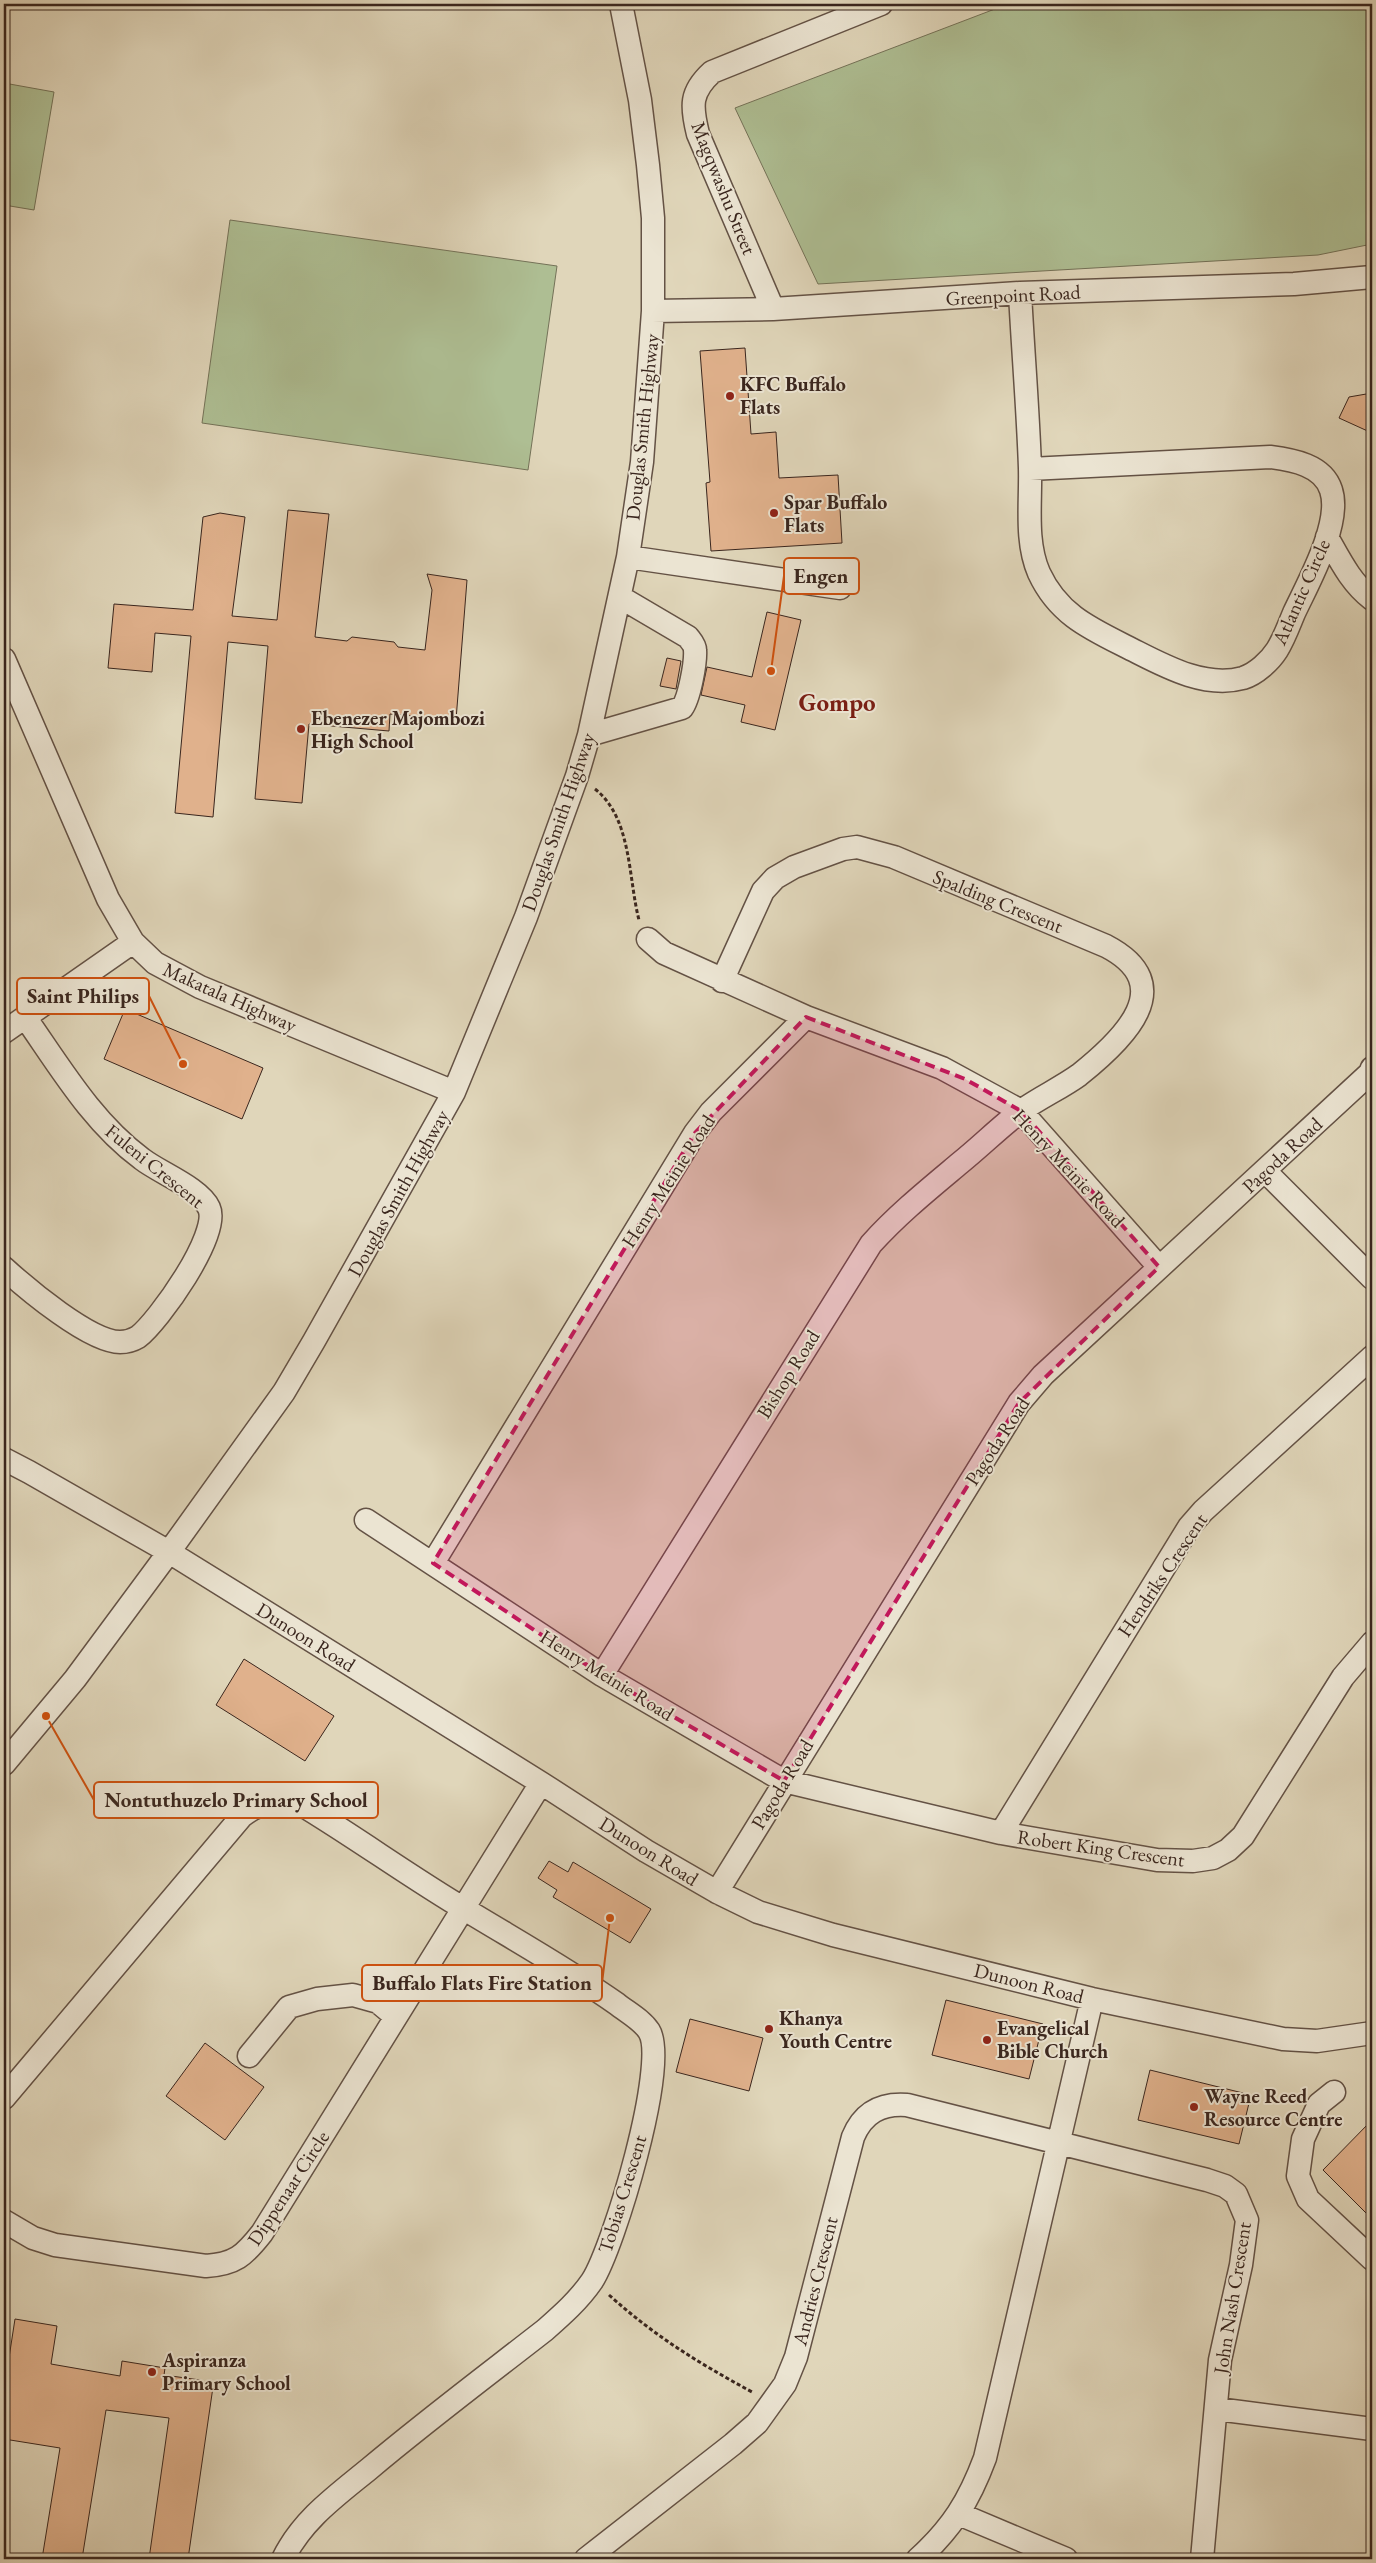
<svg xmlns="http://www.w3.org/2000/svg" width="1376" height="2563" font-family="'EB Garamond',serif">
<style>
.green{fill:#aebe93;stroke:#747258}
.building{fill:#e0b18c;stroke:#3a261e}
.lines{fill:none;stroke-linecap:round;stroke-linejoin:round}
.minor-casing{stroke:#645245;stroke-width:25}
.path{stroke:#3a261e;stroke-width:3;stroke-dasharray:4 2.5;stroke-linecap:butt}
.minor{stroke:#ebe4d2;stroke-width:22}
.marked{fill:#c2185b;fill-opacity:0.2;stroke:#c2185b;stroke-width:4;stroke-dasharray:10 6;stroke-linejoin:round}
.poi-dot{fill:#8f2418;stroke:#ebe4d2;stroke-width:2}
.labels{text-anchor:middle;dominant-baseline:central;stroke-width:4;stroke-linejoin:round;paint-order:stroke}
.street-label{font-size:20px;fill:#3a261e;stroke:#ebe4d2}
.poi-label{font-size:20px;font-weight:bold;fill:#3a261e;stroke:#ebe4d2;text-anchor:start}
.district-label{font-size:25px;font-weight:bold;fill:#7a1f14;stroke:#ebe4d2}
.leader{fill:none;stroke:#ce510f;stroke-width:2}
.callout-dot{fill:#ce510f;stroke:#ebe4d2;stroke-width:2}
.callout{fill:#ebe4d2;stroke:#ce510f;stroke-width:2}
.callout-label{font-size:21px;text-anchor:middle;font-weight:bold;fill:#3a261e}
</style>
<rect width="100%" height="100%" fill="#e0d6ba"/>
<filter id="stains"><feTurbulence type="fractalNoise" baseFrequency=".004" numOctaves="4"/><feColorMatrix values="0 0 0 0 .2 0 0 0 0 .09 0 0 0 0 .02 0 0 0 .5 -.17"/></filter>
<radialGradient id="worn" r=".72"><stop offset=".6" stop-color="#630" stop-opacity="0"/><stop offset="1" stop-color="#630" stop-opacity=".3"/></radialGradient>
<!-- green -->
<path class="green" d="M1008 4H1372V244L1318 255 818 284 735 108Z
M4 83 54 92 34 210 4 205Z
M230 220 557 266 528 470 202 423Z"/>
<!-- building -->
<path class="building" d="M745 348 751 434 776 432 779 478 838 475 842 543 711 551 706 483 710 482 700 351Z
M1372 393V433L1339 418 1349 397Z
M288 510 329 514 315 637 347 641 352 637 394 642 398 647 425 650 432 590 427 574 467 580 456 720 390 714 389 731 309 724 302 803 255 799 268 646 228 642 213 817 175 813 191 636 155 633 152 672 108 668 114 604 193 610 203 517 220 513 245 517 232 616 277 620Z
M767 612 801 620 775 730 741 722 745 705 701 695 707 667 752 677Z
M667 658 681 661 676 689 660 686Z
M125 1009 263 1068 242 1119 104 1059Z
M244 1659 334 1716 305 1761 216 1705Z
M549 1861 568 1872 573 1862 651 1909 630 1943 553 1897 557 1890 538 1878Z
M946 2000 1043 2024 1029 2079 932 2055Z
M690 2019 763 2038 749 2091 676 2072Z
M205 2043 264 2087 225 2140 166 2096Z
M1150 2070 1251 2095 1239 2144 1138 2120Z
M1372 2120V2219L1323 2170Z
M15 2319 57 2326 51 2364 120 2376 122 2361 165 2368 164 2375 200 2380 213 2387 188 2559H149L169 2418 106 2410 82 2559H42L60 2448 4 2439V2390Z"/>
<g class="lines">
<defs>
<path id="minor" d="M1020 293C1023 351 1028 410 1030 468 1031 503 1025 541 1039 573 1058 614 1089 628 1127 647 1161 664 1203 689 1243 678 1256 674 1270 661 1277 650 1284 639 1289 625 1294 613 1308 583 1342 523 1331 490 1323 465 1293 460 1270 457L1030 469
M773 309 698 134C691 106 690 92 712 72L881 4
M653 311 773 309 1020 293 1294 284 1372 277
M1327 537C1340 560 1351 583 1372 599
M628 557 840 588
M4 659 108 899 133 942 155 963 200 987 454 1092
M589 735 682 708C689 699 696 663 695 650 695 645 691 641 688 637L620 597
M648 939 664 953 806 1017
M4 1032 133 942
M1265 1171 1372 1278
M4 1268C27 1289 90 1342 120 1342 125 1342 133 1340 138 1337 158 1322 221 1234 209 1208 200 1188 160 1173 142 1159 92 1122 60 1067 25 1017
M4 1459 29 1472 169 1552 541 1783 646 1851 717 1892 758 1912 833 1935 1092 1999 1283 2039 1317 2041 1372 2033
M366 1520 602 1675 784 1781 1001 1833 1157 1860 1193 1861 1213 1858 1228 1850 1243 1836 1343 1677 1372 1643
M433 1563 695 1133 711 1112 806 1017 942 1068 1021 1111 1159 1267
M602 1675 871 1244C898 1214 929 1189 960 1163 981 1146 1000 1127 1021 1111 1039 1098 1061 1088 1079 1075 1123 1040 1181 985 1106 946L894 857 857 847 843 849 794 867 775 878 763 891 722 981
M4 1764 75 1679 169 1552 284 1392 314 1341 454 1092 526 917 577 776 589 735 628 557 642 462 653 311V218L648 165 640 100 621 4
M1001 1833 1189 1527 1203 1511 1372 1357
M717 1892 1019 1403 1043 1375 1370 1073 1372 1068
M249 2056 289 2007 317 1999 353 1995 378 2002 396 2017
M1334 2092 1319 2104 1303 2139 1298 2176 1308 2199 1372 2259
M4 2098 242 1816C264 1799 281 1799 307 1808 361 1841 412 1878 466 1910 517 1941 569 1970 617 2004 627 2012 642 2020 649 2031 669 2063 614 2247 592 2281 579 2300 562 2315 545 2330 486 2376 426 2421 369 2469 336 2496 302 2520 283 2559
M4 2221 33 2238 55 2245 206 2266C235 2264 244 2256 262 2233L541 1783
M1217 2409 1372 2429
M959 2514 1066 2559
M586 2559 733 2444 757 2423 785 2384 796 2357 853 2137C863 2113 881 2103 907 2105L1207 2180 1225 2186 1236 2194 1247 2220 1241 2265 1220 2360 1202 2559
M918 2559C952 2528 969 2501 985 2458L1092 1999"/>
</defs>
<!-- minor casing -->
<use href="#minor" class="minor-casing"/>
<!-- path -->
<path class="path" d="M595 789C632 818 628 878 639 920
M609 2295C656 2337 697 2362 752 2392"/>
<!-- minor -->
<use href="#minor" class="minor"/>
</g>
<!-- marked area -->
<path class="marked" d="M806 1017 965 1079 1021 1111 1159 1267 1019 1403 784 1781 602 1675 433 1563 695 1133Z"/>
<!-- markers -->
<g class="poi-dot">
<circle cx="730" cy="396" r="5"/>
<circle cx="774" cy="513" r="5"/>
<circle cx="301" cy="729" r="5"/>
<circle cx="769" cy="2029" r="5"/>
<circle cx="987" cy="2040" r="5"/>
<circle cx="1194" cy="2107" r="5"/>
<circle cx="152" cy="2372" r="5"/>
</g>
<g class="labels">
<!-- street labels -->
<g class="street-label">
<text transform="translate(724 188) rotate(68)">Magqwashu Street</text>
<text transform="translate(1013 295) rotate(-3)">Greenpoint Road</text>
<text transform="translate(642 427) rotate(-84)">Douglas Smith Highway</text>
<text transform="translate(1301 592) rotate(-66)">Atlantic Circle</text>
<text transform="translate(558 822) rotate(-71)">Douglas Smith Highway</text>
<text transform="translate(998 901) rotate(22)">Spalding Crescent</text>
<text transform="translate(230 997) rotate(24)">Makatala Highway</text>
<text transform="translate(1282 1155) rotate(-43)">Pagoda Road</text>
<text transform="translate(155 1166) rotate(39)">Fuleni Crescent</text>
<text transform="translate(1069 1168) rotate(47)">Henry Meinie Road</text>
<text transform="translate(668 1181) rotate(-57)">Henry Meinie Road</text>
<text transform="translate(398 1193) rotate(-61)">Douglas Smith Highway</text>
<text transform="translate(788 1374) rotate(-58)">Bishop Road</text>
<text transform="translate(997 1441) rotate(-57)">Pagoda Road</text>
<text transform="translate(1162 1575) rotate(-56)">Hendriks Crescent</text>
<text transform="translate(306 1637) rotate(32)">Dunoon Road</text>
<text transform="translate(607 1675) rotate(32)">Henry Meinie Road</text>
<text transform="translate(782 1784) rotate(-59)">Pagoda Road</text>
<text transform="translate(1101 1848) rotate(8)">Robert King Crescent</text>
<text transform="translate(649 1851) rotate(32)">Dunoon Road</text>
<text transform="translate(1029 1983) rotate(14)">Dunoon Road</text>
<text transform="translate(288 2188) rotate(-57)">Dippenaar Circle</text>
<text transform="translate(622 2194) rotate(-73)">Tobias Crescent</text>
<text transform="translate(815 2281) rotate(-76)">Andries Crescent</text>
<text transform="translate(1232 2298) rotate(-81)">John Nash Crescent</text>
</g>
<!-- poi labels -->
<g class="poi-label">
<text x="740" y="384">KFC Buffalo<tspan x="740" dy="23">Flats</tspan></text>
<text x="784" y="502">Spar Buffalo<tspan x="784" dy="23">Flats</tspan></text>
<text x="311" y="718">Ebenezer Majombozi<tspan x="311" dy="23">High School</tspan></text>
<text x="779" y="2018">Khanya<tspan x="779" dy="23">Youth Centre</tspan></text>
<text x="997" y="2028">Evangelical<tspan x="997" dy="23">Bible Church</tspan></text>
<text x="1204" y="2096">Wayne Reed<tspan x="1204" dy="23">Resource Centre</tspan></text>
<text x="162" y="2360">Aspiranza<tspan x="162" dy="23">Primary School</tspan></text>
</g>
<!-- district labels -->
<g class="district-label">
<text x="837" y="702">Gompo</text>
</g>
</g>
<!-- callouts -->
<path class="leader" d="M771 671L784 576M183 1064L149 996M46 1716L94 1800M610 1918L602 1983"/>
<g class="callout-dot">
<circle cx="771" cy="671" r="5"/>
<circle cx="183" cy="1064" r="5"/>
<circle cx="46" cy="1716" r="5"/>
<circle cx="610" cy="1918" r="5"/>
</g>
<g class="callout">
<rect x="784" y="558" width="75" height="36" rx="5"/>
<rect x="17" y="978" width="132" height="36" rx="5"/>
<rect x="94" y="1782" width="284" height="36" rx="5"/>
<rect x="362" y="1965" width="240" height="36" rx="5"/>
</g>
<g class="callout-label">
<text x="821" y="583">Engen</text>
<text x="83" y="1003">Saint Philips</text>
<text x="236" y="1807">Nontuthuzelo Primary School</text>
<text x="482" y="1990">Buffalo Flats Fire Station</text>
</g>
<!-- margin -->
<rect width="1376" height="2563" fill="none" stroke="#e0d6ba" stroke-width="20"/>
<rect x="5" y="5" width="1366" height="2553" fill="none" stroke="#3a261e" stroke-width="2.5"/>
<rect x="10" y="10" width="1356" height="2543" fill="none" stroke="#3a261e"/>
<rect width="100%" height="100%" filter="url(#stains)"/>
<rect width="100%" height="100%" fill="url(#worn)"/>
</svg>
